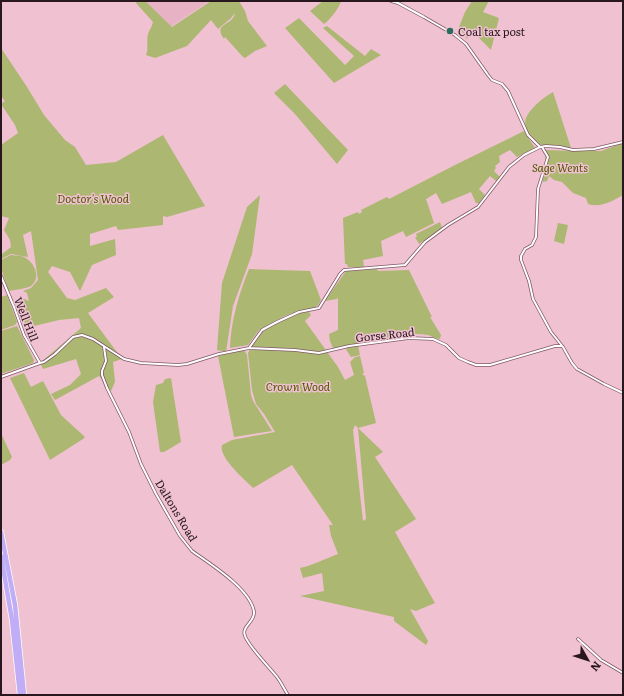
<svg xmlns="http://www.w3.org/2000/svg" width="624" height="696" font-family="Literata,serif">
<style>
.built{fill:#e6b2c4}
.green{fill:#acb771;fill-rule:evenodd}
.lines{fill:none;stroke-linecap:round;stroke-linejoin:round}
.minor-casing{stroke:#815867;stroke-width:3.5}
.motorway-casing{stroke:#fff;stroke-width:6}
.minor{stroke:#fff;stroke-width:2}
.motorway{stroke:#c0adf5;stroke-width:4.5}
.poi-dot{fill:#296c5d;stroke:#f0c1d1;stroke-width:1.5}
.labels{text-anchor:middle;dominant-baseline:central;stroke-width:3;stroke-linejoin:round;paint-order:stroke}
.poi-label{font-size:11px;fill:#28171e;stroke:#f0c1d1;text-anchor:start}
.park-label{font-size:11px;font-style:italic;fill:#515900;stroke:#f0c1d1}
.street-label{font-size:11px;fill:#28171e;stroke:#f0c1d1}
</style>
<rect width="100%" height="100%" fill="#f0c1d1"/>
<!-- built -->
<path class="built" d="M141 1H209L161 33Z"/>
<!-- green -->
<path class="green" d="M137 1H145L172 27 211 1H239L245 11 248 21 267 46 255 51 245 58 243 57 225 37 224 39C212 23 233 26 235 13L231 18 218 29 211 20 187 46 155 58 146 55C149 48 146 41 148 34 149 30 152 27 153 22L136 3Z
M323 1H341C340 7 329 21 324 24L310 11Z
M472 1H489L483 12 499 18 491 50 472 31 467 39 459 27 465 12Z
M299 18 345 65 354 56 323 28 327 26 365 56 371 49 381 55 334 83 285 28Z
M1 48 27 87 44 115 65 140 75 147 86 165 116 162 163 135 205 206 167 217 163 216V225L118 230 116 226 90 234V246L115 239 116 255 92 265 80 291 70 272 52 266 48 272 67 298 75 300 106 288 114 297 88 313 122 359 113 362 115 382 111 391 99 376 55 400 51 394 70 385 81 374 76 359 43 369 40 363 81 328 79 318 59 320 26 328 18 304V299L22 298 29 301 27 293 23 291 31 288 38 280 31 231 23 235 28 257 11 254 1 259V255L11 247 10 240 4 230 9 218 1 216V145L18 133 15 125 1 104 5 101 2 97 1 98Z
M285 84 348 150 337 164 295 114 274 93Z
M553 92 571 148C563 147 546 148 539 144 532 140 522 127 526 118 530 108 544 97 553 92Z
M524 131 535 148 517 157 510 150 499 156 500 162 495 166 496 168 494 171 500 177 496 181 490 176 479 189 485 195 479 203H476L471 192 442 204 436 193 426 199 434 223 406 237 403 231 381 241 383 256 363 260 364 267H348L347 264H345L343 218 358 212 359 214 362 212 361 210 387 197 389 199 457 164Z
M623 143V195C613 201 600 208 588 204L586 198 573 193 562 182 554 180 549 176 547 181 543 182V179L546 173 545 150 574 151H601Z
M260 195 252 254 233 306 226 352 217 350 222 283 247 207Z
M440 222 442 228 419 244 415 237H417L416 234Z
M558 223 568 225 564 244 554 241Z
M11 255C15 256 21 255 24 257 34 262 42 277 31 286 28 288 15 290 9 291L8 289 2 271 1 260Z
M249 269 310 271 321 300 318 305 314 308 302 310 285 316 259 330 248 345 230 348C231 320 239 294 249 269Z
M377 269 378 271 409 270 432 317H430L441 335 440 339C435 339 432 336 428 335 416 333 402 334 391 337V339L333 348 330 341 329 334 338 330V297L337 299 325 301 346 271Z
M7 295 17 322 15 325 1 330V297Z
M309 312 311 315 305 321 338 367 346 382 345 380 354 375 350 362 355 357 360 356 364 373 362 374 365 376 376 423 358 428 383 452 375 457 416 519 395 532 435 603 416 611 410 609 428 641 426 645 394 621V617L300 596 324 591 322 573 303 578 300 568C314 565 324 559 338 554L331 536 329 525H333L292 465 253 488C245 480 218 457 222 445L232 440 275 432 264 414 256 404 252 390 248 353 251 347 262 332 277 322 299 313ZM355 425 358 428 366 519 363 521 353 430Z
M17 326 34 360 33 363 1 374V331Z
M358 346 360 355 351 357 347 351 346 348Z
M244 350 247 355 251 395 253 401 272 431 234 437 218 356Z
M24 373 31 387 43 381 61 415 85 437 83 439 50 460 10 378Z
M171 378 181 442 164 452H160L153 402 156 385 163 383 165 379Z
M1 433 12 457 10 460 1 465Z"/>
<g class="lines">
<defs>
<path id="minor" d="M391 1 398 3 424 17 455 35 466 44 488 75 492 80 502 84 508 91 528 135 540 147
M542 147 548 157 538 189 536 237 532 245 525 249 521 256V260L529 281 533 299 551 332 563 347 572 363 577 369 604 384 623 393
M1 276 14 307 24 335 40 363 44 362 55 354 73 337 82 335 93 339 124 359 141 363 178 365 187 364 219 354 249 348 295 350 319 353 349 346 409 338 433 339 446 345 459 358 468 362 476 365H490L555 346H562
M104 347 106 361 102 371V375L107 388 129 432 141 464 156 494 180 536 192 551C209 563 251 589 254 612 255 622 241 626 245 636 249 647 269 667 277 677 281 682 284 689 288 695
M249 348 262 330 277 322 299 312 319 308 340 274 344 270 405 265 425 242 448 225 478 207 509 167 524 155 540 147 546 146 560 147 573 150 594 149 623 142
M1 377 40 363
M578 639 601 660 623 673"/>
<path id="motorway" d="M1 532 15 605 24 695
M1 556 12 620 20 695"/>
</defs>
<!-- minor casing -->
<use href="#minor" class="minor-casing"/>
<!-- motorway casing -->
<use href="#motorway" class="motorway-casing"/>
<!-- minor -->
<use href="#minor" class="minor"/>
<!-- motorway -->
<use href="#motorway" class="motorway"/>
</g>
<!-- markers -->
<circle class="poi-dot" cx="450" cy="31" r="4"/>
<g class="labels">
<!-- poi labels -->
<g class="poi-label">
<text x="458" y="31">Coal tax post</text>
</g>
<!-- park labels -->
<g class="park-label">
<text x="560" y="167">Sage Wents</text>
<text x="93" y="198">Doctor's Wood</text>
<text x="298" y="386">Crown Wood</text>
</g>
<!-- street labels -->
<g class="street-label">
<text transform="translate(27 319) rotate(68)">Well Hill</text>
<text transform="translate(385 334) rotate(-6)">Gorse Road</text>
<text transform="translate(177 510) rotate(59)">Daltons Road</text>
</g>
</g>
<!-- border -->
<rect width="624" height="696" fill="none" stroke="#28171e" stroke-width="4"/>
<!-- north arrow -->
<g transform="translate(588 660) rotate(129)" stroke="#f0c1d1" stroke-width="3" paint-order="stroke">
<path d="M0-3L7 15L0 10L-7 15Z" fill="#28171e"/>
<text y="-6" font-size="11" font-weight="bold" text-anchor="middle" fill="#28171e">N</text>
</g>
</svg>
